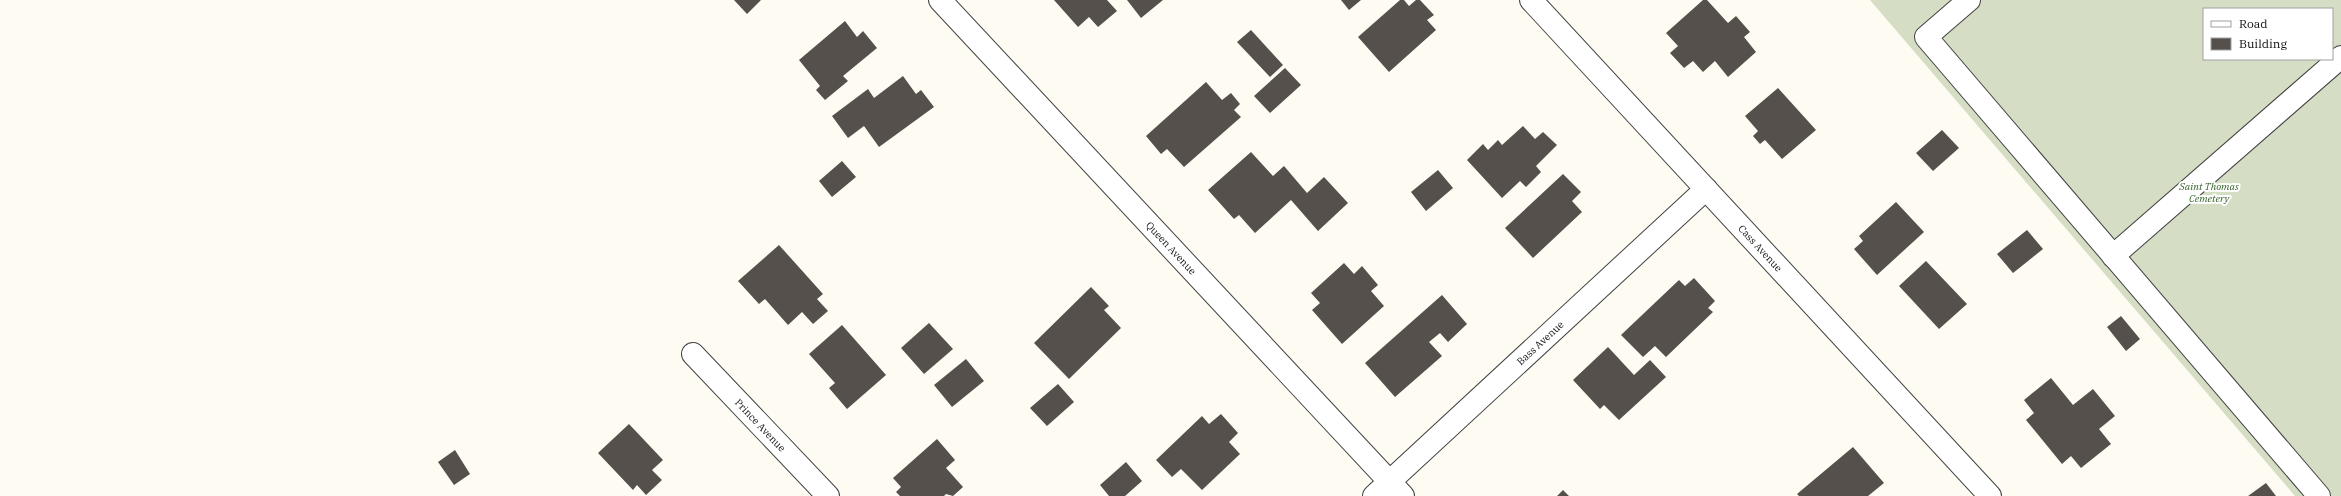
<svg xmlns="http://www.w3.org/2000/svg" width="2341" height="496" font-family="'IBM Plex Serif',serif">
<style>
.cemetery{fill:#d5dec4;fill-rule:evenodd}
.building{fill:#56504c}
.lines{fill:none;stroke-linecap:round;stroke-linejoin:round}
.minor-casing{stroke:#424242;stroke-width:24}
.minor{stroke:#fff;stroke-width:22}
.labels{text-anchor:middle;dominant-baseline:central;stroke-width:4;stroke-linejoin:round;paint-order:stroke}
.park-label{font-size:10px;font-style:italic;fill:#325f26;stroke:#fff}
.street-label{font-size:10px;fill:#0f0f0f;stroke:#fff}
</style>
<rect width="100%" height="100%" fill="#fdfbf2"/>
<!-- cemetery -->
<path class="cemetery" d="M1870 0H2341V496H2295ZM2204 9H2332V59H2204Z"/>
<!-- building -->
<path class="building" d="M734 0H761L747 14Z
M1054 0H1107L1117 11 1098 27 1089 17 1078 27Z
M1127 0H1163L1141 18Z
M1341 0H1361L1349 10Z
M1400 0H1404L1409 6 1416 0H1420L1434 15 1427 20 1436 30 1389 72 1358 37Z
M1703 0H1707L1728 23 1736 16 1750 32 1744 37 1756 52 1728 77 1715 61 1703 72 1693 61 1684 68 1670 53 1678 46 1666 33Z
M845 21 857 37 863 31 877 48 843 76 848 81 825 100 816 90 820 86 799 60Z
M1251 30 1283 65 1270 77 1237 42Z
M1285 68 1301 85 1270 113 1254 96Z
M903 76 916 94 921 90 934 107 879 147 864 126 848 138 832 116 868 89 874 98Z
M1206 82 1222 100 1231 93 1240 104 1234 110 1241 117 1184 167 1167 149 1161 154 1146 136Z
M1778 88 1816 130 1782 159 1765 140 1760 144 1753 136 1758 131 1745 116Z
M1523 126 1535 139 1543 132 1557 145 1536 166 1541 172 1526 187 1520 181 1502 198 1467 160 1483 144 1488 150 1498 140 1502 145Z
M1942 130 1959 148 1933 171 1916 153Z
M1251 152 1273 176 1284 166 1307 193 1324 177 1348 203 1318 231 1291 200 1255 233 1239 215 1234 219 1208 190Z
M842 161 856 177 832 197 819 181Z
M1438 170 1453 188 1426 211 1411 192Z
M1563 174 1581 192 1572 201 1582 212 1533 258 1505 228Z
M1896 202 1924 232 1877 275 1854 249 1863 241 1859 236Z
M2027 230 2043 249 2013 273 1997 254Z
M779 245 823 294 817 299 828 311 813 324 802 312 788 325 765 299 759 304 738 281Z
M1926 261 1967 304 1939 329 1899 286Z
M1344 263 1354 274 1362 266 1378 285 1371 291 1384 306 1342 344 1312 310 1320 303 1311 293Z
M1694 278 1715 301 1708 308 1713 312 1666 357 1655 346 1643 357 1621 335 1679 280 1685 286Z
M1091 287 1109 306 1104 310 1121 328 1069 379 1034 343Z
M1442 295 1467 324 1448 342 1440 333 1429 342 1442 356 1395 397 1365 363Z
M2121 316 2140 339 2126 351 2107 327Z
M929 323 953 349 924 374 901 348Z
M842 325 886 375 847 409 829 388 835 383 809 354Z
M1608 347 1634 375 1650 360 1666 377 1619 420 1604 405 1600 409 1573 380Z
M966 359 984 381 952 407 934 385Z
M2051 378 2073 405 2093 389 2115 416 2099 429 2111 444 2081 468 2071 456 2062 464 2026 420 2034 413 2024 400Z
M1058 384 1074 402 1047 426 1030 408Z
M1221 414 1238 433 1229 442 1240 454 1202 490 1181 469 1172 477 1156 460 1202 416 1209 424Z
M629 424 663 460 652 470 662 480 646 495 637 485 633 490 598 453Z
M937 439 955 460 946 468 963 487 953 496 946 494 944 496H900L896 492 901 487 893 478Z
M1853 447 1884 483 1868 496H1799L1797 494Z
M455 450 470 474 454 485 438 462Z
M1126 462 1142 481 1125 496H1109L1100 485Z
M2266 483 2276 496H2248Z
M1563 490 1569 496H1557Z"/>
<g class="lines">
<defs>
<g id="minor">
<path id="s1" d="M940 0 1403 496"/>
<path id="s2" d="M1531 0 1990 496"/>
<path d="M1969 0 1926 37 2319 496"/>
<path d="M2113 256 2341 57"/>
<path id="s3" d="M693 354 828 496"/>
<path id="s4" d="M1374 496 1706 189"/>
</g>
</defs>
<!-- minor casing -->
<use href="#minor" class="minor-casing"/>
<!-- minor -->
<use href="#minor" class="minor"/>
</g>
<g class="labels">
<!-- park labels -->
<g class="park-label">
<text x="2209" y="186">Saint Thomas<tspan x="2209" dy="12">Cemetery</tspan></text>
</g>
<!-- street labels -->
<g class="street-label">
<text stroke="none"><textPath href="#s1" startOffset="339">Queen Avenue</textPath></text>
<text stroke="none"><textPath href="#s2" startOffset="338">Cass Avenue</textPath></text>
<text stroke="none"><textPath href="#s4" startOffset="226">Bass Avenue</textPath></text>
<text stroke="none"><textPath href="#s3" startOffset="98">Prince Avenue</textPath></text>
</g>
</g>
<!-- legend -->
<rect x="2203" y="8" width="130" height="52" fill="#ffffff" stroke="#9f9f9f"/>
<rect x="2211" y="21" width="20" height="6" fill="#ffffff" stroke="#9f9f9f"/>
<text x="2239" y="28" font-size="12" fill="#0f0f0f">Road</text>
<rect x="2211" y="38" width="20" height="12" fill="#56504c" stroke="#9f9f9f"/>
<text x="2239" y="48" font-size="12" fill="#0f0f0f">Building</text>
</svg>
